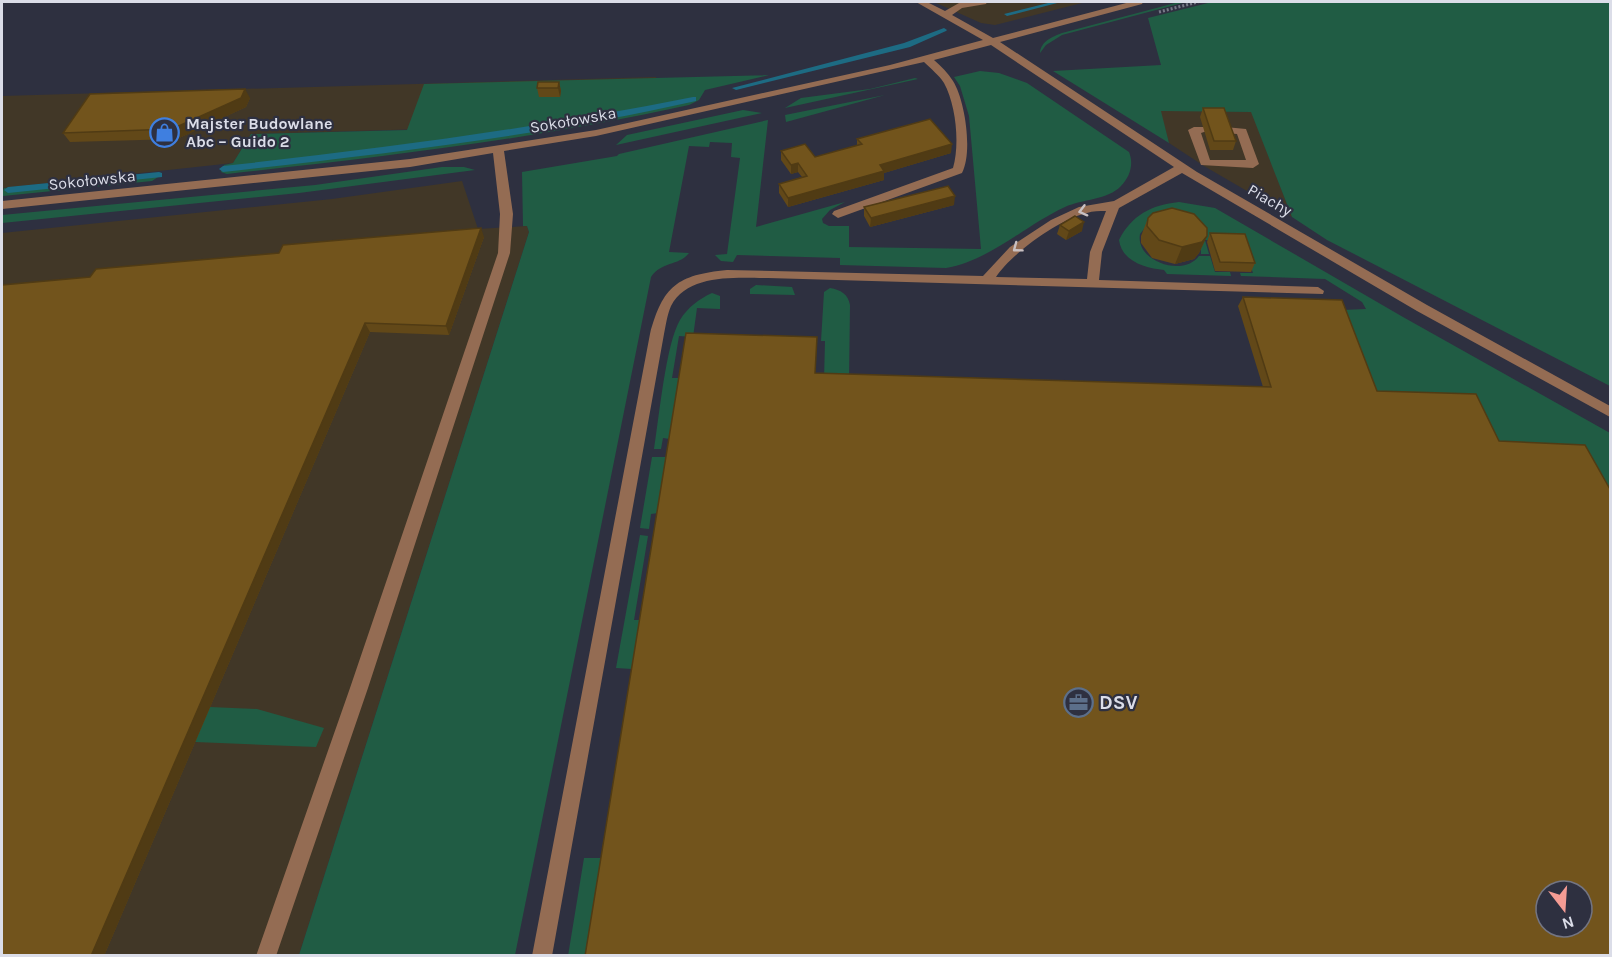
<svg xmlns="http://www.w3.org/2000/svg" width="1612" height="957" font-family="Karla,sans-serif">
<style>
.commercial{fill:#413727}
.green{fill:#205c44}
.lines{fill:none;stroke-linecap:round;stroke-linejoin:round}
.stream{fill:#1d6b83;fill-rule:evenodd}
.path{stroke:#777987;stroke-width:3;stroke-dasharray:2 2;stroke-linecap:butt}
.minor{fill:#946c53;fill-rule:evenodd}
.wall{fill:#624818}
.shaded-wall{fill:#503b14}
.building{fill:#72541c;stroke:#503b14;stroke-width:1.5;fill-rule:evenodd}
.oneway{stroke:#c9c1c3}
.labels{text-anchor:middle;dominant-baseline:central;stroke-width:4.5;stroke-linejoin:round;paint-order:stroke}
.far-street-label{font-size:16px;fill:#dbdde8;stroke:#2e3040}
.far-poi-label{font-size:16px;font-weight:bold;fill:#dbdde8;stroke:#2e3040;text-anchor:start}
.poi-label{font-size:20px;font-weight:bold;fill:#dbdde8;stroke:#2e3040;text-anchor:start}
</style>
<rect width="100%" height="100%" fill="#2e3040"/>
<!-- commercial -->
<path class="commercial" d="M934 2H1086L995 25 981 23Z
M656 77 659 102 531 126 251 134 233 163 2 188V96Z
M1203 110 1252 112 1292 217 1204 166 1169 143 1160 111Z
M462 181 478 229 527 226 529 232 299 955H2V233L332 199Z"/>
<!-- green -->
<path class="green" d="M1179 2H1186L1062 35 1046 45 1040 53C1041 41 1052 37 1062 33Z
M1212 2H1610V386L1327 240 1292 217 1251 112 1161 111 1169 143 1053 71 1161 65 1148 18Z
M980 71 999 73 1027 83 1129 152C1134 164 1130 177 1121 186 1108 200 1082 199 1065 207 1024 226 991 260 946 268L840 265V258L737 255 733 262 721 261 715 255 727 254 740 158 731 157 732 143 710 142 709 147 689 146 669 252 689 253C679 266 662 261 651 277L515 955H299L529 232 527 226H523L522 172 617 156 619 154 768 120 756 227 845 202 830 210 822 219 823 223 829 226H849V247L981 249 969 116 960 86 954 77Z
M769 75 705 90 699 100 689 105C537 139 382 157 227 174L221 172 224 165 233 163 251 134 407 130 424 84Z
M915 78 918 79 785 108 801 98 870 89Z
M885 95 786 122 785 115Z
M743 110 762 113 616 145 627 135Z
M442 167H464L475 170 299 193 2 223V215L315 185Z
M155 174 161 175 152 181 3 196 2 193 4 188Z
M1179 202 1215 208 1403 317 1610 433V514L1492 448 1377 393 1343 310 1366 309 1362 302 1325 279 1241 276 1240 273H1253L1242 242 1205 240 1209 254H1201V246L1144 229 1140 234C1135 261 1183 278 1199 256H1210L1215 272H1230L1231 276 1167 274 1164 270C1146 268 1122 262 1119 240 1132 215 1151 205 1179 202Z
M756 285 792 287 795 295 750 294V289Z
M830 288C841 290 848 294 850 305L849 381 824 380 825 341H821L824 292Z
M712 293 720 296V309L697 308 693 337 679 336 672 378H680L670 439 663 438 661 449H654C659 418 666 343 680 320 688 307 699 299 712 293Z
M652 457H667L658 513 651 514 649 529 640 528Z
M640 535 648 536 634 620H640L632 669 616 668Z
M2 698 257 709 324 728 316 747 2 734Z
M584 858H601L585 955 568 956Z"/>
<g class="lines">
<!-- stream -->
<path class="stream" d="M1052 2H1061L1007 16 1004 14Z
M944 28 947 30 946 31 910 47 736 90 732 88 904 43Z
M693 97H696V101C541 136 381 154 223 172L219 169 223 166C381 149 537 128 693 97Z
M159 172 162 173V177L8 193 4 190 8 187Z"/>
<!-- path -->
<path class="path" d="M1159 12 1198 2"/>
<!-- minor -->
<path class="minor" d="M916 2H927L945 11 959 3 987 2 986 4 962 8 952 15 993 38 1130 2H1143L1142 4 1000 42 1197 172 1427 305 1610 406V417L1417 311 1182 173 1119 208 1102 252 1099 280 1318 287 1324 291 1323 294 768 278C737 278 688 273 671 306 667 315 666 325 664 334L552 956H532L650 334C663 286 677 275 727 270L983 276 1010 247 1051 220 1079 207 1114 201 1174 167 991 45 934 60C941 66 948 73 953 81 965 100 973 152 962 173L838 218 832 214 834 211 953 168C960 144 956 105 944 83 939 75 931 69 924 62L596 136 504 151 513 214 510 253 368 688 276 956H256L350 688 498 253 500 214 493 153 410 167 2 209V201L410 159 596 130 890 65 983 40ZM1106 211 1090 252 1087 279 996 277C1012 253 1059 219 1087 213 1093 211 1099 211 1106 211Z
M1194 127H1204L1210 130 1201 133 1210 160H1246L1237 134 1225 133 1219 130 1225 127 1246 129 1259 164 1253 168 1201 165 1188 130Z"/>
</g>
<!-- wall -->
<path class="wall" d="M559 82 561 91 560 97H539L537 88Z
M250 98 246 107 177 139 70 142 63 133Z
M1203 108 1236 141 1233 150H1210L1200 117Z
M857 139 951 153 884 173V180L788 207 779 193V184L802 177 798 172 791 174 781 160V151L815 157 857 146Z
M954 205 870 227 864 216V207Z
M1148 218 1207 236 1199 253 1194 259 1175 264 1152 258 1141 243V236Z
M1060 225 1082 231 1066 240 1057 234Z
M1210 233 1255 263 1251 272 1215 271 1207 242Z
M484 237 449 335 370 332 104 956H2L90 277Z
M1243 297 1377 391 1499 441 816 373 1263 387 1238 306Z"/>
<!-- shaded-wall -->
<path class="shaded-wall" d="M559 82 561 91 560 97 558 88Z
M245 89 250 98 246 107 177 139 172 129Z
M952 144 951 153 884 173V180L788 207V198L880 165Z
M798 163V172L791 174V165Z
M955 196 954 205 870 227 871 218Z
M1084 222 1082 231 1066 240 1069 231Z
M481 228 484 237 449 335 446 326Z
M1207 236 1199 253 1194 259 1175 264 1182 247Z
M365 323 370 332 104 956H91Z"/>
<!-- building -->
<path class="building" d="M538 82H559L558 88H537Z
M245 89 241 98 172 129 63 133 90 94Z
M1203 108H1224L1236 141H1214Z
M930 119 952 144 880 165 884 171 788 198 779 184 807 176 798 163 791 165 781 151 805 144 815 157 862 144 857 139Z
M948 186 955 196 871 218 864 207Z
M1172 208 1194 214 1207 228V236L1202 242 1182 247 1159 240 1147 226 1148 218 1153 213Z
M1075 216 1084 222 1069 231 1060 225Z
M481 228 446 326 365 323 91 956H2V285L90 277 96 269 279 253 283 245Z
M1210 233 1245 234 1255 263 1220 262Z
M1243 297 1342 300 1377 391 1476 394 1499 441 1585 445 1611 491V956H585L686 333 817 337 815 373 1271 387ZM1546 891H1582V927H1546Z"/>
<!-- one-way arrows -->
<defs><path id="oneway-chevron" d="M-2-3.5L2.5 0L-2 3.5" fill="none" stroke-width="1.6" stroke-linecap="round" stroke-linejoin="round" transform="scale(1.5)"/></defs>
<g class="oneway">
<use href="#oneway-chevron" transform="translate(1083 211) rotate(165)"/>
<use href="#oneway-chevron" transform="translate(1017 248) rotate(143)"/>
</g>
<!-- icons -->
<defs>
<symbol id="shop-ring" viewBox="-11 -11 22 22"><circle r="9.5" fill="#2e3040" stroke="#3f7fe0" stroke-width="1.5"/><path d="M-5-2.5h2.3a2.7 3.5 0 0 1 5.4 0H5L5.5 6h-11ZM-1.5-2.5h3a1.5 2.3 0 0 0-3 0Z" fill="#3f7fe0"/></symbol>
<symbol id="office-ring" viewBox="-11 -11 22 22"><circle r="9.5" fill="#2e3040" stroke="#5c6f8a" stroke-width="1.5"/><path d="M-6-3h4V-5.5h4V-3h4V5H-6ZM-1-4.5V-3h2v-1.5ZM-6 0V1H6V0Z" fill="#5c6f8a"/></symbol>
</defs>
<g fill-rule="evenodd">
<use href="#shop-ring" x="148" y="116" width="33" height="33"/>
<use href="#office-ring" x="1062" y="686" width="33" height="33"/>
</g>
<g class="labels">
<!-- far-street labels -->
<g class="far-street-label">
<text transform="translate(573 120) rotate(-10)">Sokołowska</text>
<text transform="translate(92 180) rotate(-6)">Sokołowska</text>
<text transform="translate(1270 200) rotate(30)">Piachy</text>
</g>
<!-- far-poi labels -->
<g class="far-poi-label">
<text x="186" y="123">Majster Budowlane<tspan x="186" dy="18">Abc – Guido 2</tspan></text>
</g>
<!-- poi labels -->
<g class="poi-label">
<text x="1099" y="702">DSV</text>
</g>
</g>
<!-- border -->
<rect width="1612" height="957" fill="none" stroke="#dbdde8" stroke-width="6"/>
<!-- north arrow -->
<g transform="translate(1564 909) rotate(163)"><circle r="28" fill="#2e3040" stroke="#737583" stroke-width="1.5"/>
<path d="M0-4.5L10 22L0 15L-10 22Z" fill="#f59c94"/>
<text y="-9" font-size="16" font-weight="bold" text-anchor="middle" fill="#dbdde8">N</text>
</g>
</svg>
